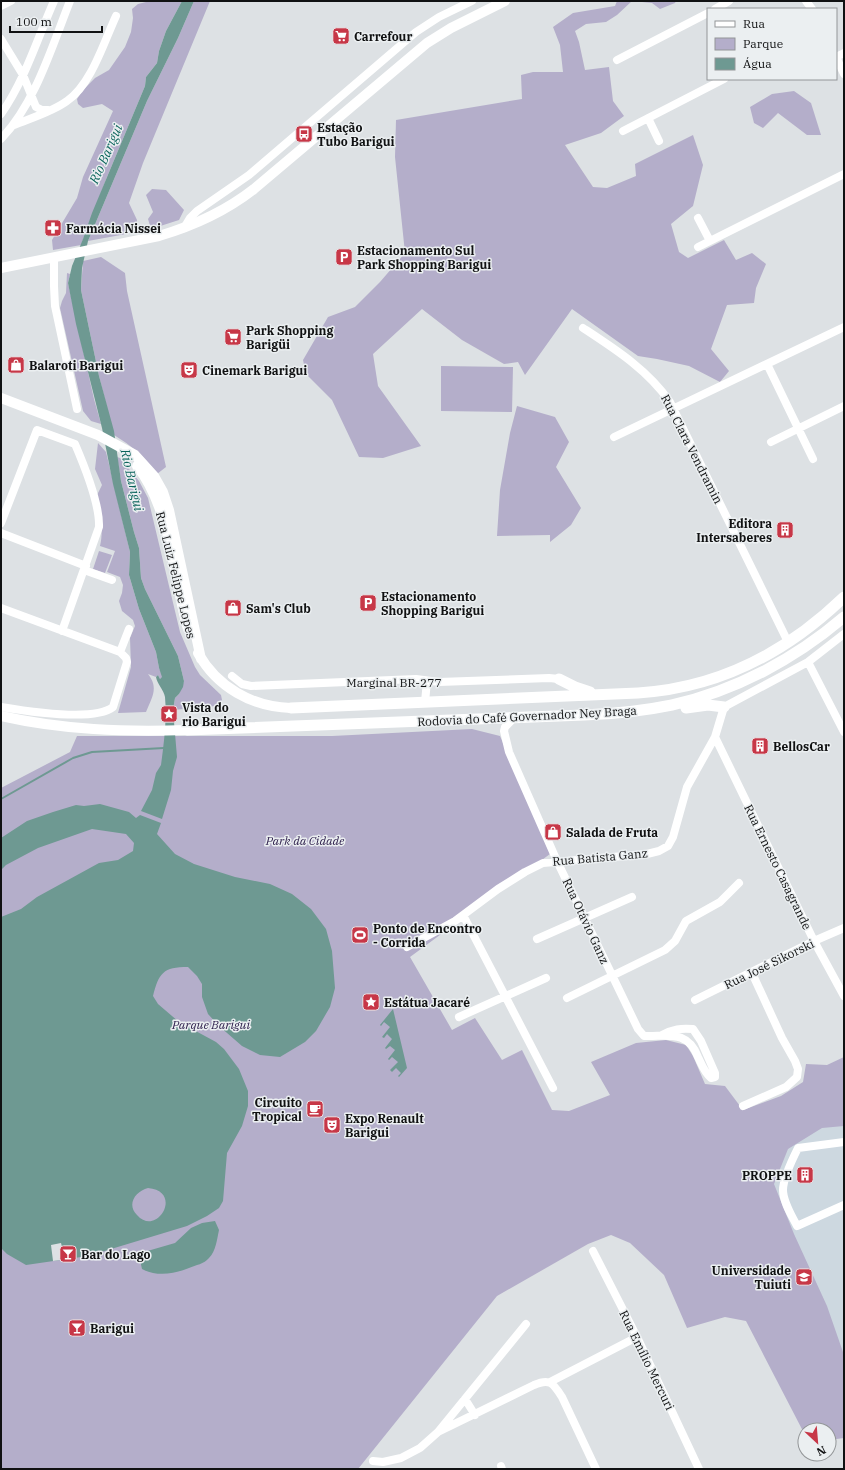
<svg xmlns="http://www.w3.org/2000/svg" width="845" height="1470" font-family="'IBM Plex Serif',serif">
<style>
.built{fill:#cdd8e0}
.green{fill:#b4aeca}
.water{fill:#6e9992;fill-rule:evenodd}
.pier{fill:#dde1e4}
.lines{fill:none;stroke-linecap:round;stroke-linejoin:round}
.stream{stroke:#6e9992;stroke-width:2}
.minor{stroke:#fff;stroke-width:8}
.major{stroke:#fff;stroke-width:10}
.highway{stroke:#fff;stroke-width:11}
.labels{text-anchor:middle;dominant-baseline:central;stroke-width:3;stroke-linejoin:round;paint-order:stroke}
.poi-label{font-size:12px;font-weight:bold;fill:#101112;stroke:#ebeff1;text-anchor:start}
.street-label{font-size:12px;fill:#101112;stroke:#ebeff1}
.park-label{font-size:12px;font-style:italic;fill:#31234f;stroke:#ebeff1}
.water-label{font-size:13px;font-style:italic;fill:#0a645b;stroke:#ebeff1}
</style>
<rect width="100%" height="100%" fill="#dde1e4"/>
<!-- built -->
<path class="built" d="M844 1066V1369L754 1154Z"/>
<!-- green -->
<path class="green" d="M150 1H182L166 31 159 51 157 63 146 77 145 86 107 177 81 245 53 250 52 240 77 198 83 177 113 111 102 104 83 108 78 104 77 99 83 90 95 78 109 70 125 47 131 32 133 18 132 9 138 4Z
M194 1H210L143 163 129 203 137 220V232L88 241 147 101 178 38Z
M617 1H676L675 3 660 9 652 3 632 1 617 15 606 22 586 24 575 31 579 42 585 70 609 67 613 101 624 116 601 133 565 145 593 187 607 188 636 176 635 164 693 135 703 165 693 206 671 224 679 252 688 258 724 240 736 260 752 253 766 264 756 288 754 303 727 305 711 349 729 371 720 382 689 366 657 359 638 356 572 309 525 375 518 362 504 364 462 340 422 309 373 354 378 386 421 446 383 458 359 457 332 400 306 374 303 360 328 317 355 307 380 282 405 253 395 157 396 120 522 99 521 75 533 72H563L560 45 553 27 573 13 615 6Z
M794 91 811 103 821 135H807L778 113 763 128 754 123 750 107 772 94Z
M152 189 166 190 184 210 179 220 151 229 148 219 153 212 146 195Z
M101 257 125 273 127 291 166 467 157 474C145 457 132 446 114 435L99 376 81 290 83 261Z
M67 273 70 274 68 283 94 399 101 424 91 421 83 411 60 308 62 301 66 293Z
M441 366 513 367 512 412 441 411Z
M517 406 555 417 569 442 556 467 581 508 571 525 550 542V535L497 536 500 490 510 433Z
M98 443 106 452 130 552 129 575 139 609 156 652 159 668 163 677 160 679 158 675 156 677 148 674C159 688 152 697 146 712L118 713 131 667 130 638 135 626 133 620 122 611 119 601 122 593 123 585 120 577 107 572 115 551 100 546C104 529 100 514 96 497L102 485 95 469Z
M117 457 120 458 139 481 148 498 180 632 195 667 200 675 221 695 222 700 220 704 216 706 173 710 175 698 179 694 184 681 178 656 145 589 141 578 139 548 134 532 121 481Z
M99 551 112 555 105 573 93 569Z
M472 729 500 736 550 854 410 957 452 1030 475 1018 502 1060 522 1050 552 1110 569 1111 610 1095 591 1062 636 1043 666 1040 686 1045 693 1056 705 1084 725 1086 743 1110 781 1096 803 1082 806 1064 827 1065 844 1057V1126L822 1128 788 1149 774 1184 794 1234 827 1306 844 1355V1438L829 1440V1430H805V1435L746 1321 725 1317 687 1328 664 1275 630 1243 611 1235 588 1244 497 1296 358 1469H1V788L70 752 77 736H332Z"/>
<!-- water -->
<path class="water" d="M182 1H194L178 38 147 101 88 241 82 268 81 290 99 376 114 431 121 481 134 532 139 548 141 578 145 589 178 656 184 681 183 687 179 694 175 698 173 710 177 757 173 771 171 790 162 819 141 811 152 790 156 773 161 765C164 743 167 719 165 697 164 690 157 684 156 677L158 675 160 679 162 677 159 668 156 652 139 609 129 575 130 552 113 484 102 428 76 324 68 283 72 266 83 239 92 213 145 86 146 77 157 63 159 51 166 31Z
M100 804 129 812 136 818 140 815 161 823 157 834 175 854 194 864 235 877 270 884 292 894 311 909 326 929 332 951 335 988 330 1007 316 1031 305 1042 280 1057 260 1055 242 1046 219 1026 208 1014 202 997V984L197 976 188 967C163 967 159 973 153 996L158 1004 179 1022 216 1042 224 1049 239 1069 248 1091V1106L242 1126 227 1153 223 1201 219 1208 207 1216 187 1226 88 1256 26 1265 7 1254 1 1248V917L21 909 37 897 99 863 118 860 133 851 134 843 126 834 92 829 38 848 6 865 1 870V838L27 821 53 812 76 805 84 806ZM148 1188C184 1191 157 1238 137 1215 126 1204 136 1191 148 1188Z
M393 1009 407 1068 399 1077 398 1076 401 1073 396 1068 392 1072 390 1070 398 1062 392 1057 389 1060 388 1059 395 1050 390 1046 386 1049 385 1048 392 1039 387 1034 384 1038 382 1037 390 1027 384 1022 381 1026 380 1025Z
M215 1221 219 1230C217 1239 216 1251 209 1258 204 1264 196 1265 189 1268 174 1274 157 1277 142 1269L140 1260 144 1252 175 1243 191 1228 202 1223Z"/>
<!-- pier -->
<path class="pier" d="M61 1243 62 1247 73 1246 74 1258 53 1261 51 1245Z"/>
<g class="lines">
<!-- stream -->
<path class="stream" d="M1 799 73 758 92 752 164 748"/>
<!-- minor -->
<path class="minor" d="M806 1 812 9
M1 6 11 1
M715 9 729 1
M1 39 23 75 36 107 42 110H48
M844 53 836 57 844 74
M617 60 708 13
M1 114C25 80 37 39 54 1
M648 118 659 141
M14 125C31 118 52 112 67 101 91 85 104 42 116 16
M623 131 724 79
M1 139C35 104 52 46 70 1
M698 218 710 241
M184 228 190 218 197 211 249 175 416 32 439 17 472 1
M698 247 844 174
M54 258V286L55 306 77 409
M583 328C615 349 648 370 670 402L788 642
M767 364 813 459
M614 437 844 327
M771 442 844 406
M1 523 37 430 75 444C84 465 100 505 99 527L62 631
M1 533 86 566
M84 570 112 580
M1 608 120 652 126 658 127 662 113 707C94 722 25 711 1 707
M120 652 129 629
M808 662 844 732
M232 676 242 684 251 686 416 679 439 682 549 678 559 679
M425 702 427 681
M514 718 505 727 504 731 509 752 557 861 638 1029 644 1036C667 1037 687 1029 698 1057 702 1065 704 1072 711 1078L715 1077V1073L701 1041 693 1029C681 1028 673 1029 662 1035
M715 737 814 941 844 996
M463 915 553 1088
M537 939 632 897
M407 947 455 921 498 889 525 872 543 863 647 854 659 851 668 846 673 837 687 787 715 737 724 707 808 662 844 634
M567 998 665 950 675 941 686 921 720 902 739 883
M695 1000 814 941 844 928
M459 1017 546 978
M743 1106 786 1087 797 1077 798 1069 795 1061 782 1038 752 973
M844 1142 798 1148C793 1158 783 1179 783 1190 783 1202 792 1216 797 1226L844 1205
M593 1251 637 1337 699 1469
M550 1382 637 1337
M465 1399 475 1415
M438 1432 534 1385C550 1378 553 1383 562 1397L596 1469
M373 1461 383 1462 401 1458 420 1448 438 1432 526 1324
M501 1466 502 1469"/>
<!-- major -->
<path class="major" d="M1 268 159 236C193 226 226 211 254 189L427 43 451 28 505 1
M1 398 98 435 135 455 154 476 163 492 169 510 201 659
M137 466C171 508 173 578 188 629
M198 653C217 687 252 707 291 708
M1 716C63 730 124 732 187 730"/>
<!-- highway -->
<path class="highway" d="M559 679 575 687 590 692
M291 708 638 693C719 688 786 653 844 597
M686 708 708 705 724 707
M187 730 584 715C613 714 643 711 672 705 735 691 795 659 844 617"/>
</g>
<!-- icons -->
<defs>
<symbol id="supermarket-square" viewBox="-11 -11 22 22"><rect x="-9" y="-9" width="18" height="18" rx="4" fill="#c73747" stroke="#ebeff1"/><path d="M-6-5.5h2.5l.6 2H6L4.5 2H-2.5L-4.4-4H-6ZM-1.5 3.2a1.3 1.3 0 1 0 .1 0ZM3 3.2a1.3 1.3 0 1 0 .1 0Z" fill="#fff"/></symbol>
<symbol id="bus-square" viewBox="-11 -11 22 22"><rect x="-9" y="-9" width="18" height="18" rx="4" fill="#c73747" stroke="#ebeff1"/><path d="M-5-6H5V4H4V6H2V4H-2V6H-4V4H-5ZM-3.5-4V0h7V-4ZM-3.5 1.2v1.5H-2V1.2ZM2 1.2v1.5H3.5V1.2Z" fill="#fff"/></symbol>
<symbol id="pharmacy-square" viewBox="-11 -11 22 22"><rect x="-9" y="-9" width="18" height="18" rx="4" fill="#c73747" stroke="#ebeff1"/><path d="M-2-6h4v4h4v4h-4v4h-4v-4h-4v-4h4Z" fill="#fff"/></symbol>
<symbol id="parking-square" viewBox="-11 -11 22 22"><rect x="-9" y="-9" width="18" height="18" rx="4" fill="#c73747" stroke="#ebeff1"/><path d="M-3.5-5.5H1a3.5 3.5 0 0 1 0 7H-1V5.5H-3.5ZM-1-3.4V-.6H.8a1.4 1.4 0 0 0 0-2.8Z" fill="#fff"/></symbol>
<symbol id="shop-square" viewBox="-11 -11 22 22"><rect x="-9" y="-9" width="18" height="18" rx="4" fill="#c73747" stroke="#ebeff1"/><path d="M-5-2.5h2.3a2.7 3.5 0 0 1 5.4 0H5L5.5 6h-11ZM-1.5-2.5h3a1.5 2.3 0 0 0-3 0Z" fill="#fff"/></symbol>
<symbol id="theatre-square" viewBox="-11 -11 22 22"><rect x="-9" y="-9" width="18" height="18" rx="4" fill="#c73747" stroke="#ebeff1"/><path d="M-5-5.5Q0-4 5-5.5V0Q5 5 0 6Q-5 5-5 0ZM-3.3-2.5H-1v1.5H-3.3ZM1-2.5H3.3v1.5H1ZM-2.8 1Q0 5.5 2.8 1Z" fill="#fff"/></symbol>
<symbol id="building-square" viewBox="-11 -11 22 22"><rect x="-9" y="-9" width="18" height="18" rx="4" fill="#c73747" stroke="#ebeff1"/><path d="M-4-6H4V6H1V3H-1V6H-4ZM-2.5-4.3h1.7v1.8h-1.7ZM.8-4.3h1.7v1.8H.8ZM-2.5-1h1.7V.8h-1.7ZM.8-1h1.7V.8H.8Z" fill="#fff"/></symbol>
<symbol id="sight-square" viewBox="-11 -11 22 22"><rect x="-9" y="-9" width="18" height="18" rx="4" fill="#c73747" stroke="#ebeff1"/><path d="M0-6L1.8-2.2L6-1.7L2.9 1.2L3.7 5.4L0 3.3L-3.7 5.4L-2.9 1.2L-6-1.7L-1.8-2.2Z" fill="#fff"/></symbol>
<symbol id="stadium-square" viewBox="-11 -11 22 22"><rect x="-9" y="-9" width="18" height="18" rx="4" fill="#c73747" stroke="#ebeff1"/><path d="M0-5a6.5 5 0 1 0 0 10a6.5 5 0 1 0 0-10ZM-3.5-1.8h7v3.6h-7Z" fill="#fff"/></symbol>
<symbol id="cafe-square" viewBox="-11 -11 22 22"><rect x="-9" y="-9" width="18" height="18" rx="4" fill="#c73747" stroke="#ebeff1"/><path d="M-5.5-4.5H6V0H3Q3 3.5 0 3.5H-2.5Q-5.5 3.5-5.5 0ZM3-3.2v2h1.7v-2ZM-6 4.5H4V6H-6Z" fill="#fff"/></symbol>
<symbol id="bar-square" viewBox="-11 -11 22 22"><rect x="-9" y="-9" width="18" height="18" rx="4" fill="#c73747" stroke="#ebeff1"/><path d="M-6-5H6L.8 .8V4.5H3.5V6h-7V4.5H-.8V.8Z" fill="#fff"/></symbol>
<symbol id="university-square" viewBox="-11 -11 22 22"><rect x="-9" y="-9" width="18" height="18" rx="4" fill="#c73747" stroke="#ebeff1"/><path d="M0-5L7-2L0 1L-7-2ZM-4 1L0 2.5L4 1V4Q0 6-4 4Z" fill="#fff"/></symbol>
</defs>
<g fill-rule="evenodd">
<use href="#supermarket-square" x="331" y="26" width="20" height="20"/>
<use href="#bus-square" x="294" y="124" width="20" height="20"/>
<use href="#pharmacy-square" x="43" y="218" width="20" height="20"/>
<use href="#parking-square" x="334" y="247" width="20" height="20"/>
<use href="#supermarket-square" x="223" y="327" width="20" height="20"/>
<use href="#shop-square" x="6" y="355" width="20" height="20"/>
<use href="#theatre-square" x="179" y="360" width="20" height="20"/>
<use href="#building-square" x="775" y="520" width="20" height="20"/>
<use href="#parking-square" x="358" y="593" width="20" height="20"/>
<use href="#shop-square" x="223" y="598" width="20" height="20"/>
<use href="#sight-square" x="159" y="704" width="20" height="20"/>
<use href="#building-square" x="750" y="736" width="20" height="20"/>
<use href="#shop-square" x="543" y="822" width="20" height="20"/>
<use href="#stadium-square" x="350" y="925" width="20" height="20"/>
<use href="#sight-square" x="361" y="992" width="20" height="20"/>
<use href="#cafe-square" x="305" y="1099" width="20" height="20"/>
<use href="#theatre-square" x="322" y="1115" width="20" height="20"/>
<use href="#building-square" x="795" y="1165" width="20" height="20"/>
<use href="#bar-square" x="58" y="1244" width="20" height="20"/>
<use href="#university-square" x="794" y="1267" width="20" height="20"/>
<use href="#bar-square" x="67" y="1318" width="20" height="20"/>
</g>
<g class="labels">
<!-- poi labels -->
<g class="poi-label">
<text x="354" y="36">Carrefour</text>
<text x="317" y="127">Estação<tspan x="317" dy="14">Tubo Barigui</tspan></text>
<text x="66" y="228">Farmácia Nissei</text>
<text x="357" y="250">Estacionamento Sul<tspan x="357" dy="14">Park Shopping Barigui</tspan></text>
<text x="246" y="330">Park Shopping<tspan x="246" dy="14">Barigüi</tspan></text>
<text x="29" y="365">Balaroti Barigui</text>
<text x="202" y="370">Cinemark Barigui</text>
<text x="772" y="523" text-anchor="end">Editora<tspan x="772" dy="14">Intersaberes</tspan></text>
<text x="381" y="596">Estacionamento<tspan x="381" dy="14">Shopping Barigui</tspan></text>
<text x="246" y="608">Sam's Club</text>
<text x="182" y="707">Vista do<tspan x="182" dy="14">rio Barigui</tspan></text>
<text x="773" y="746">BellosCar</text>
<text x="566" y="832">Salada de Fruta</text>
<text x="373" y="928">Ponto de Encontro<tspan x="373" dy="14">- Corrida</tspan></text>
<text x="384" y="1002">Estátua Jacaré</text>
<text x="302" y="1102" text-anchor="end">Circuito<tspan x="302" dy="14">Tropical</tspan></text>
<text x="345" y="1118">Expo Renault<tspan x="345" dy="14">Barigui</tspan></text>
<text x="792" y="1175" text-anchor="end">PROPPE</text>
<text x="81" y="1254">Bar do Lago</text>
<text x="791" y="1270" text-anchor="end">Universidade<tspan x="791" dy="14">Tuiuti</tspan></text>
<text x="90" y="1328">Barigui</text>
</g>
<!-- street labels -->
<g class="street-label">
<text transform="translate(692 449) rotate(63)">Rua Clara Vendramin</text>
<text transform="translate(176 575) rotate(76)">Rua Luiz Felippe Lopes</text>
<text x="394" y="682">Marginal BR-277</text>
<text transform="translate(527 716) rotate(-3)">Rodovia do Café Governador Ney Braga</text>
<text transform="translate(600 857) rotate(-5)">Rua Batista Ganz</text>
<text transform="translate(778 867) rotate(64)">Rua Ernesto Casagrande</text>
<text transform="translate(586 921) rotate(65)">Rua Otávio Ganz</text>
<text transform="translate(769 964) rotate(-26)">Rua José Sikorski</text>
<text transform="translate(647 1360) rotate(64)">Rua Emílio Mercuri</text>
</g>
<!-- park labels -->
<g class="park-label">
<text x="305" y="840">Park da Cidade</text>
<text x="211" y="1024">Parque Barigui</text>
</g>
<!-- water labels -->
<g class="water-label">
<text transform="translate(106 154) rotate(-66)">Rio Barigui</text>
<text transform="translate(132 480) rotate(77)">Rio Barigui</text>
</g>
</g>
<!-- border -->
<rect width="845" height="1470" fill="none" stroke="#101112" stroke-width="4"/>
<!-- legend -->
<rect x="707" y="8" width="130" height="72" fill="#ebeff1" stroke="#939698"/>
<rect x="715" y="21" width="20" height="6" fill="#ffffff" stroke="#939698"/>
<text x="743" y="28" font-size="12" fill="#101112">Rua</text>
<rect x="715" y="38" width="20" height="12" fill="#b4aeca" stroke="#939698"/>
<text x="743" y="48" font-size="12" fill="#101112">Parque</text>
<rect x="715" y="58" width="20" height="12" fill="#6e9992" stroke="#939698"/>
<text x="743" y="68" font-size="12" fill="#101112">Água</text>
<!-- north arrow -->
<g transform="translate(817 1442) rotate(154)"><circle r="19" fill="#ebeff1" stroke="#939698"/>
<path d="M0-3L7 15L0 10L-7 15Z" fill="#c73747"/>
<text y="-6" font-size="11" font-weight="bold" text-anchor="middle" fill="#101112">N</text>
</g>
<!-- scale -->
<path d="M10 26v6h92v-6" fill="none" stroke="#101112" stroke-width="2"/>
<text x="16" y="26" font-size="12" fill="#101112" stroke="#ebeff1" stroke-width="3" paint-order="stroke">100 m</text>
</svg>
